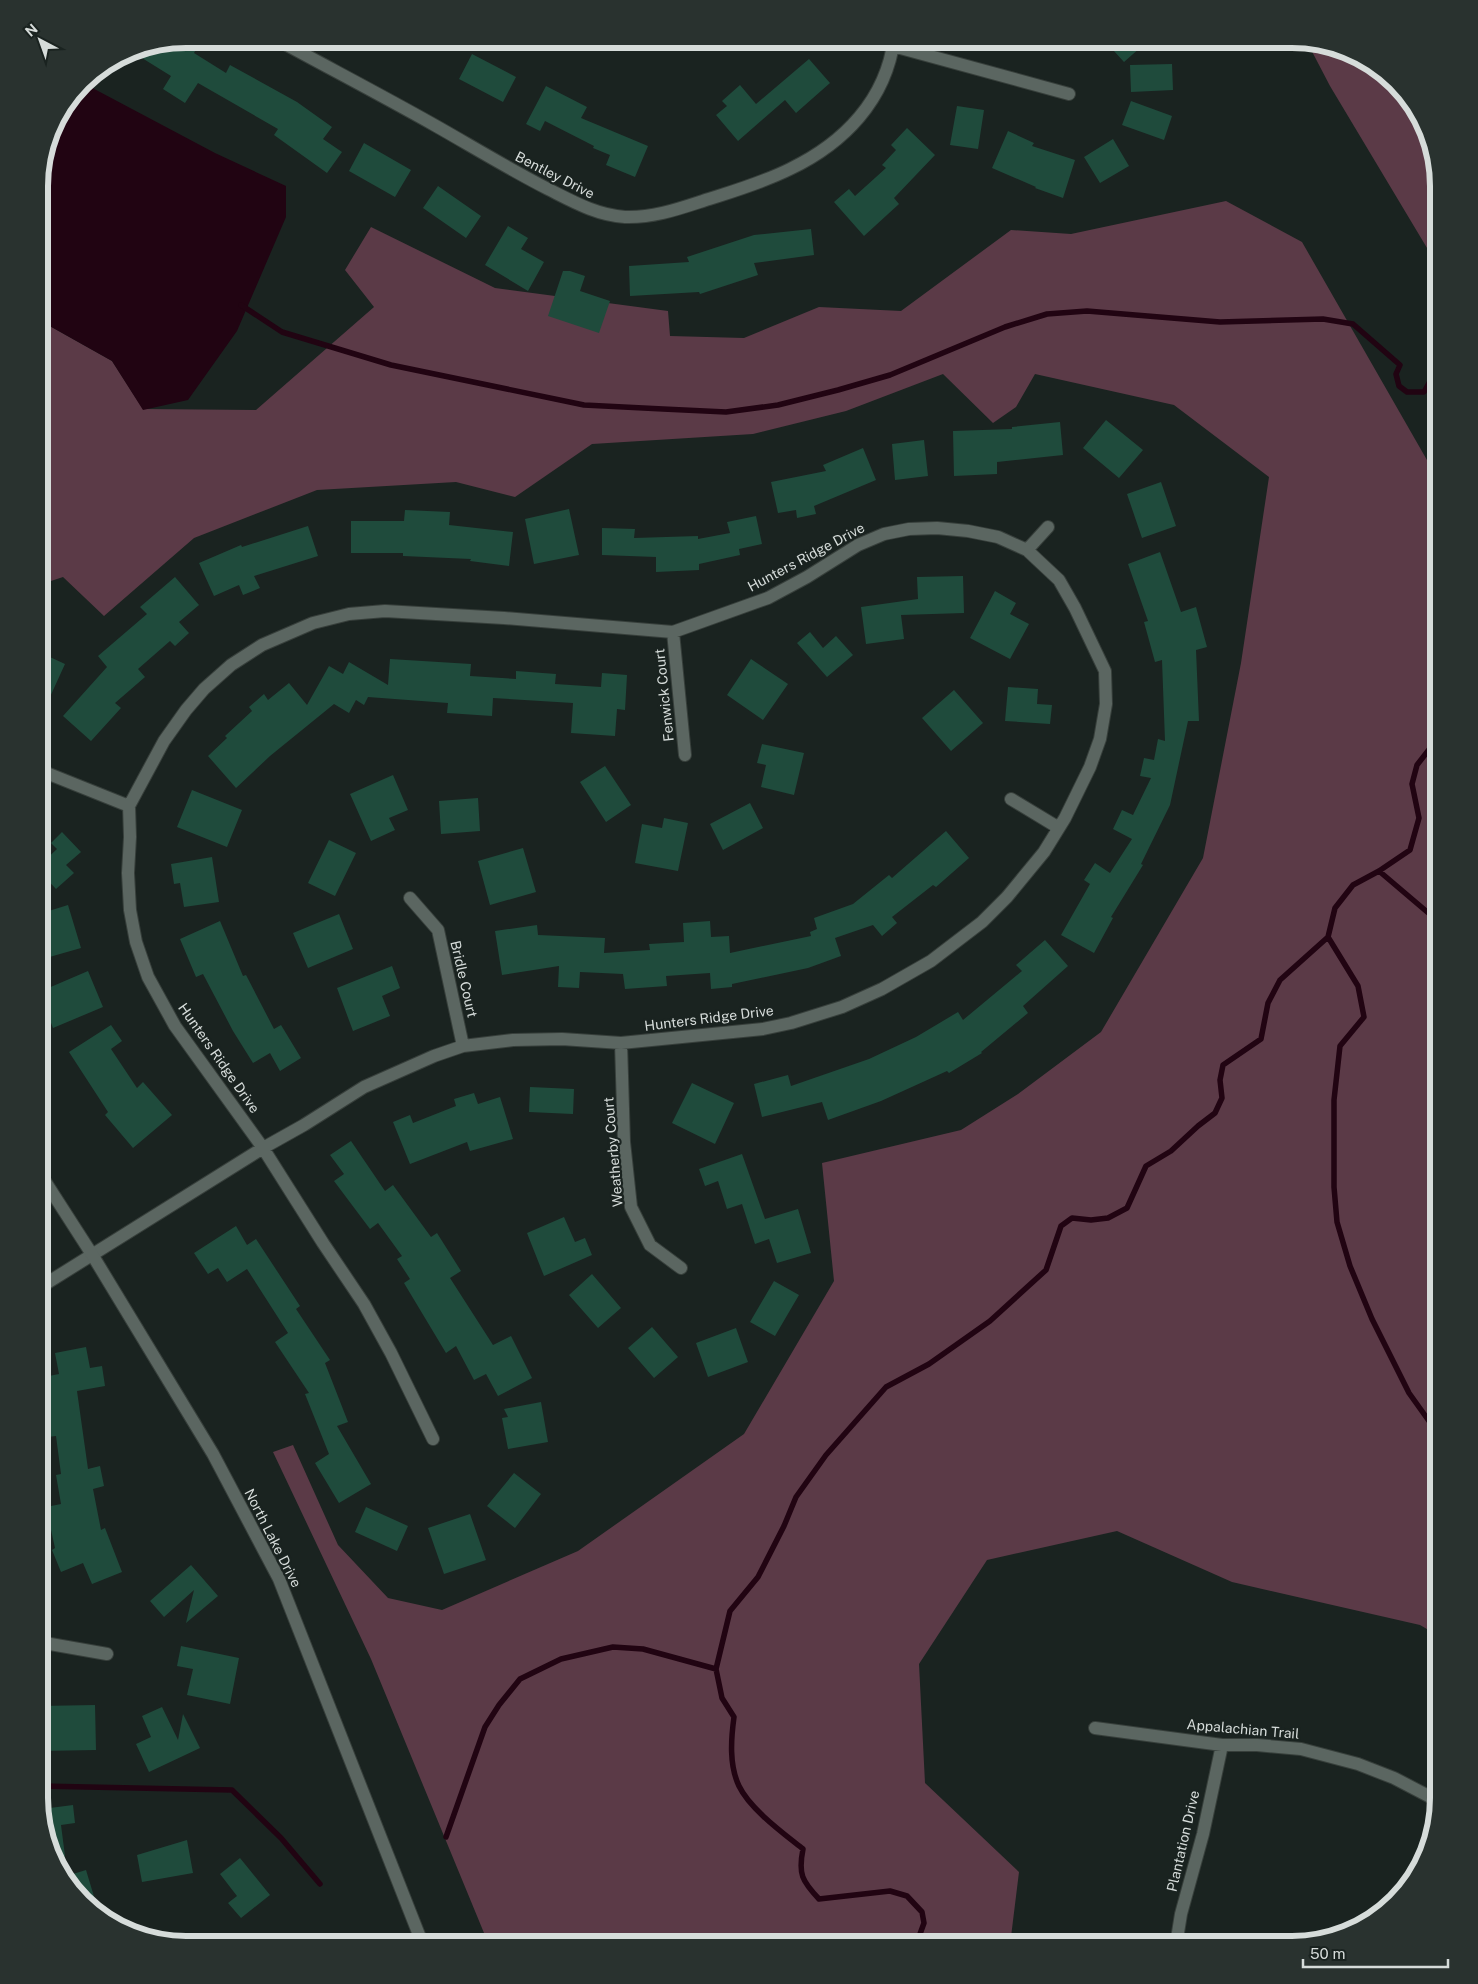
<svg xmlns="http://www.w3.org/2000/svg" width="1478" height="1984" font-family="'Public Sans',sans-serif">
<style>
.green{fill:#5b3a47}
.water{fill:#210412}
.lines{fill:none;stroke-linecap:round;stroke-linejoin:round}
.stream{stroke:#210412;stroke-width:5.5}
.building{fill:#1f4b3c}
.street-casing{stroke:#373f3b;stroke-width:14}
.secondary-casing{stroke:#373f3b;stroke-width:14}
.street{stroke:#5b6661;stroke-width:12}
.secondary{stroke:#5b6661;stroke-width:12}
.labels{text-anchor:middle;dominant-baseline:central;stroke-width:4.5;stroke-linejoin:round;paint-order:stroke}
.street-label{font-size:14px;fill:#d6dcda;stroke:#1a2320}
.rim{fill:none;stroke:#d6dcda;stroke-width:6}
</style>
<rect width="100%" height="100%" fill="#1a2320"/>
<!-- green -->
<path class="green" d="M1306 40 1365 58 1415 104 1439 186V268L1330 86Z
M1226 201 1302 242 1439 481V1636L1420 1625 1232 1582 1117 1531 987 1560 919 1664 925 1783 1019 1872 1010 1945H489L371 1659 273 1452 293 1445 338 1545 388 1598 442 1610 578 1551 744 1434 834 1281 822 1163 961 1130 1018 1094 1101 1032 1203 858 1241 663 1269 477 1174 405 1035 374 1016 407 993 423 943 374 846 411 753 434 592 444 515 497 456 482 317 490 194 538 104 616 63 577 39 585V320L112 361 143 409 256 410 374 307 345 270 371 227 495 288 668 311 670 336 744 338 819 307 901 311 1011 230 1071 234Z"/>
<!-- water -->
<path class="water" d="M83 83 215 153 286 186V217L237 331 188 400 143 410 112 361 39 320V176L54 121Z"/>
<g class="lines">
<!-- stream -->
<path class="stream" d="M241 305 282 332 391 365 584 405 663 409 726 412 778 405 838 390 890 375 1005 327 1047 314 1087 311 1220 322 1323 319 1353 324 1400 365 1396 374 1399 386 1407 392H1424L1439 365
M1429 384 1439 400
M1379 871 1439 922
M1328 937 1358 986 1364 1017 1340 1046 1334 1100V1187L1337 1222 1350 1266 1372 1319 1409 1393 1439 1435
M39 1786 232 1790 281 1838 320 1884
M446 1837 485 1727 499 1705 520 1679 561 1659 613 1647 643 1649 716 1669
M916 1945 924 1923 922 1912 907 1896 890 1891 819 1899C802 1881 798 1874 803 1849 783 1833 750 1809 739 1786 729 1765 731 1739 734 1717L722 1698 716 1669 730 1611 758 1577 784 1526 796 1497 826 1455 886 1387 929 1364 990 1321 1046 1270 1061 1226 1072 1218 1091 1220 1108 1218 1127 1208 1146 1166 1171 1151 1198 1126 1215 1113 1222 1098 1220 1080 1223 1065 1261 1039 1268 1003 1280 980 1328 937 1335 908 1353 885 1379 871 1410 850 1419 818 1412 784 1417 765 1431 747 1439 741"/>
</g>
<!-- building -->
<path class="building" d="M185 39 197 47 194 53 226 73 230 65 297 102 332 127 323 139 342 152 327 173 274 135 278 129 198 83 185 103 163 89 171 76 142 58 150 46Z
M1103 39H1150L1124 62Z
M472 54 516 77 503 102 459 79Z
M809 59 830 83 796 113 785 100 738 141 716 115 727 106 722 101 740 85 756 104Z
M1172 64 1173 90 1131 92 1130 65Z
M546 86 587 107 581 118 648 146 635 177 606 165 610 155 593 148 594 146 545 121 540 131 526 124Z
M1131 101 1172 116 1164 140 1122 125Z
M957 106 984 110 978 149 950 145Z
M907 128 935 155 894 198 899 204 864 236 834 202 849 189 855 196 886 168 882 165 896 150 891 145Z
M1008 131 1034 143 1032 146 1075 160 1063 198 1035 188 1036 187 992 168Z
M1113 139 1129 166 1100 183 1084 157Z
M364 143 411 170 395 197 349 171Z
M438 186 481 216 466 238 423 208Z
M508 226 528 238 521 249 544 262 528 291 485 265Z
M811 229 814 255 754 263 758 275 700 294 699 292 630 296 629 266 689 262 687 257 754 235Z
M563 271H570L585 276 580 291 610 301 599 333 548 316Z
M1106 420 1143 450 1119 478 1083 448Z
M1060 422 1063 455 997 462V474L954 476 953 431 1012 429V427Z
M924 440 928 476 895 480 892 444Z
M863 448 876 480 814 506 816 514 797 518 796 510 778 513 771 482 826 471 823 465Z
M1161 482 1176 526 1142 538 1127 494Z
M569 509 579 555 534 564 525 519Z
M405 510 450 512 449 525 513 532 509 566 470 561 471 559 403 556V553H351V521H404Z
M756 516 762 544 739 549 740 555 699 564V570L656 572V557L602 555V528L635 529 634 538 698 536V539L730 533 727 522Z
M308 526 318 556 254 576 260 588 243 595 239 585 214 596 199 563 241 545 242 547Z
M1160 552 1181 612 1196 607 1207 647 1196 650 1199 721H1188L1170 805 1141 864 1143 865 1111 917 1113 918 1094 953 1061 935 1090 884 1084 880 1095 863 1110 873 1132 839 1113 829 1122 810 1133 815 1151 778 1140 776 1144 758 1154 760 1158 739 1165 741 1162 660 1155 662 1144 622 1148 621 1128 564Z
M963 576 964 613 901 615 904 639 866 644 861 607 918 599 917 577Z
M175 577 199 605 179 622 189 633 175 646 170 641 138 669 145 677 115 703 121 708 91 741 63 716 107 667 98 656 147 614 140 607Z
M995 591 1016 603 1010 614 1029 624 1010 659 970 638Z
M810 632 823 648 836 636 853 655 827 677 797 643Z
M39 652 65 664 39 721Z
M390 659 471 664 470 676 516 679V671L556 674 555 684 601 687 602 673 627 675 625 710 617 709 615 736 571 733 573 703 493 698 492 716 447 713 448 703 368 697 364 705 356 700 349 713 334 704 270 756 236 788 208 756 227 738 225 736 252 711 249 707 264 694 268 700 289 683 307 705 329 666 343 674 349 662 388 685Z
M751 659 788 684 763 720 727 695Z
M1008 687 1038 689 1037 704 1052 705 1050 724 1005 721Z
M954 690 983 723 951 751 922 718Z
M762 744 804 753 794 795 761 787 766 765 757 763Z
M605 766 631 805 606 822 580 782Z
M393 775 408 810 389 818 395 830 371 841 350 794Z
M192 790 242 810 227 847 177 827Z
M478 798 480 831 441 834 439 801Z
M750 803 763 828 723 850 710 824Z
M664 818 688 823 678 871 635 863 642 824 662 828Z
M946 831 969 858 936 887 933 885 892 917 897 923 882 936 873 925 835 938 841 956 808 968 732 984V987L711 989 710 973 666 976 667 986 625 989 623 974 580 972 579 988 558 987 559 966 502 975 495 931 537 925 538 935 605 938 604 953 650 950 649 944 684 942 683 923 710 921 711 937 729 936 730 953 811 936 810 932 817 929 814 918 853 904 889 875 892 878Z
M62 832 81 852 66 865 74 873 56 889 39 871V866L57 849 51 843Z
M329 840 356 853 335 896 308 883Z
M523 848 536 892 490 905 478 861Z
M212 857 219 902 184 907 180 883 174 884 171 864Z
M68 905 81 948 39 960V914Z
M339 914 353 949 308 968 293 933Z
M220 921 243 976 246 975 274 1029 281 1025 301 1058 280 1071 270 1053 253 1063 233 1031 203 974 196 977 180 939Z
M1045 940 1068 966 1023 1006 1028 1013 981 1052 982 1053 949 1073 947 1071 881 1101 828 1120 822 1102 762 1117 754 1084 788 1075 791 1086 869 1059 916 1037 958 1012 963 1020 1022 971 1016 965Z
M392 966 400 988 382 996 390 1016 353 1031 337 988Z
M88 971 103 1007 53 1028 39 992Z
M111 1025 122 1041 111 1049 137 1088 143 1082 172 1115 133 1148 105 1115 108 1112 69 1052Z
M692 1083 734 1103 715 1144 672 1123Z
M530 1087 574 1089 573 1114 529 1112Z
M474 1093 478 1104 500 1097 513 1139 470 1151 467 1142 410 1164 393 1122 410 1115 413 1123 456 1106 454 1099Z
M351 1141 385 1191 393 1185 431 1237 437 1233 461 1271 450 1278 493 1345 511 1336 532 1378 498 1396 486 1374 474 1380 456 1346 446 1353 404 1283 410 1279 397 1259 402 1256 378 1223 370 1229 334 1181 344 1174 330 1155Z
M742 1154 765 1219 798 1209 811 1253 777 1263 769 1239 755 1244 742 1204 727 1209 718 1181 705 1186 699 1169Z
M564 1217 575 1242 585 1238 592 1255 544 1276 527 1233Z
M236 1226 247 1245 256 1239 300 1306 296 1309 330 1360 325 1363 348 1422 337 1426 371 1484 339 1503 315 1463 329 1454 305 1394 309 1393 275 1342 288 1333 247 1269 227 1282 218 1268 208 1274 194 1253Z
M592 1274 621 1308 598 1328 569 1295Z
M774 1281 799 1295 775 1336 750 1322Z
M652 1327 678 1357 654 1378 628 1348Z
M736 1328 748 1362 708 1377 696 1343Z
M86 1347 90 1368 102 1366 105 1386 77 1391 88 1469 100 1466 104 1486 93 1489 101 1530 105 1528 122 1572 92 1584 83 1563 61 1572 52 1550 55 1548 46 1507 61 1504 56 1475 61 1474 56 1436 39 1438V1416H44L39 1378 59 1374 55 1353Z
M541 1402 548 1442 508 1449 502 1418 508 1417 504 1409Z
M514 1473 541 1494 515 1528 487 1506Z
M366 1507 408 1526 397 1551 355 1532Z
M470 1514 486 1560 444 1574 428 1528Z
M191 1565 218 1596 186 1623 194 1590 164 1617 150 1601Z
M181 1646 239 1658 230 1704 187 1695 193 1669 177 1666Z
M95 1705 96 1750 39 1751V1706Z
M162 1707 178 1740 183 1714 200 1748 149 1772 136 1744 151 1737 142 1716Z
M73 1805 75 1823 61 1825 65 1856 57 1858 42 1809Z
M187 1840 193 1873 142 1882 137 1855Z
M240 1858 270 1895 241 1918 228 1903 237 1896 220 1874Z
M86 1870 99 1913 63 1877Z"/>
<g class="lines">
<defs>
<path id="street" d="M276 39C329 68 383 96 436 126 473 147 509 169 548 189 572 201 596 215 625 217 655 218 681 208 709 199 737 190 764 182 790 169 844 143 886 100 894 39
M893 46 1069 94
M1027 550 1048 527
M673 632 685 755
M39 770 129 806
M1011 799 1059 828
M410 898 438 930 463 1046
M621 1043 624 1142 631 1207 650 1245 681 1268
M39 1288 263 1148 304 1125 364 1087 434 1056 463 1046 513 1040 562 1039 621 1043 763 1029 791 1023 842 1007 882 989 931 961 982 922 1007 897 1044 852 1065 818 1090 767 1100 739 1106 704 1105 671 1075 608 1059 580 1027 550 998 537 968 531 937 528 909 529 884 534 858 545 807 577 768 598 673 632 504 618 385 611 349 614 313 623 262 645 231 665 204 689 186 710 164 741 129 806 130 837 128 873 130 910 136 942 148 977 175 1026 263 1148 323 1243 364 1304 391 1353 433 1439
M39 1642 107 1654
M1095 1728 1222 1745H1257L1301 1749 1358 1764 1394 1778 1438 1801
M167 1940 171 1939
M1176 1945 1181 1914 1203 1834 1222 1745"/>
<path id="secondary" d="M39 1172 93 1256 213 1454 279 1579 423 1945"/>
</defs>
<!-- street casing -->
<use href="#street" class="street-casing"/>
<!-- secondary casing -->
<use href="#secondary" class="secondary-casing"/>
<!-- street -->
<use href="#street" class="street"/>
<!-- secondary -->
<use href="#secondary" class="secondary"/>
</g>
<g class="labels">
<!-- street labels -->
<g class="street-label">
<text transform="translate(555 175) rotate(27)">Bentley Drive</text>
<text transform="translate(806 557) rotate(-28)">Hunters Ridge Drive</text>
<text transform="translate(664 695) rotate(-96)">Fenwick Court</text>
<text transform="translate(464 979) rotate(77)">Bridle Court</text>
<text transform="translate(709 1018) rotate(-7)">Hunters Ridge Drive</text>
<text transform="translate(219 1058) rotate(55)">Hunters Ridge Drive</text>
<text transform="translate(613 1152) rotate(-95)">Weatherby Court</text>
<text transform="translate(273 1538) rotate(63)">North Lake Drive</text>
<text transform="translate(1243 1729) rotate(5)">Appalachian Trail</text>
<text transform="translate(1183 1841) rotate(-77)">Plantation Drive</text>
</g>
</g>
<!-- crop -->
<path d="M0 0H1478V1984H0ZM186 48H1292A138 138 0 0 1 1430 186V1798A138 138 0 0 1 1292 1936H186A138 138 0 0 1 48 1798V186A138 138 0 0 1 186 48Z" fill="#29322f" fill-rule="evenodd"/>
<path class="rim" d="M186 48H1292A138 138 0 0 1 1430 186V1798A138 138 0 0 1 1292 1936H186A138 138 0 0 1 48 1798V186A138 138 0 0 1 186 48Z"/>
<!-- north arrow -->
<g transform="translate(40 40) rotate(319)" stroke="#1a2320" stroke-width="4" paint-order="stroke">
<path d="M0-4L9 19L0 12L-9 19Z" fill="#d6dcda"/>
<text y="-8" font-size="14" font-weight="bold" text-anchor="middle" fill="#d6dcda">N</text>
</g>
<!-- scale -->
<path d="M1303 1959v8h145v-8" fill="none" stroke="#d6dcda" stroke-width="2.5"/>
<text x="1310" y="1959" font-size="15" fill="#d6dcda" stroke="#1a2320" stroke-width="4" paint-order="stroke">50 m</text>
</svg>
